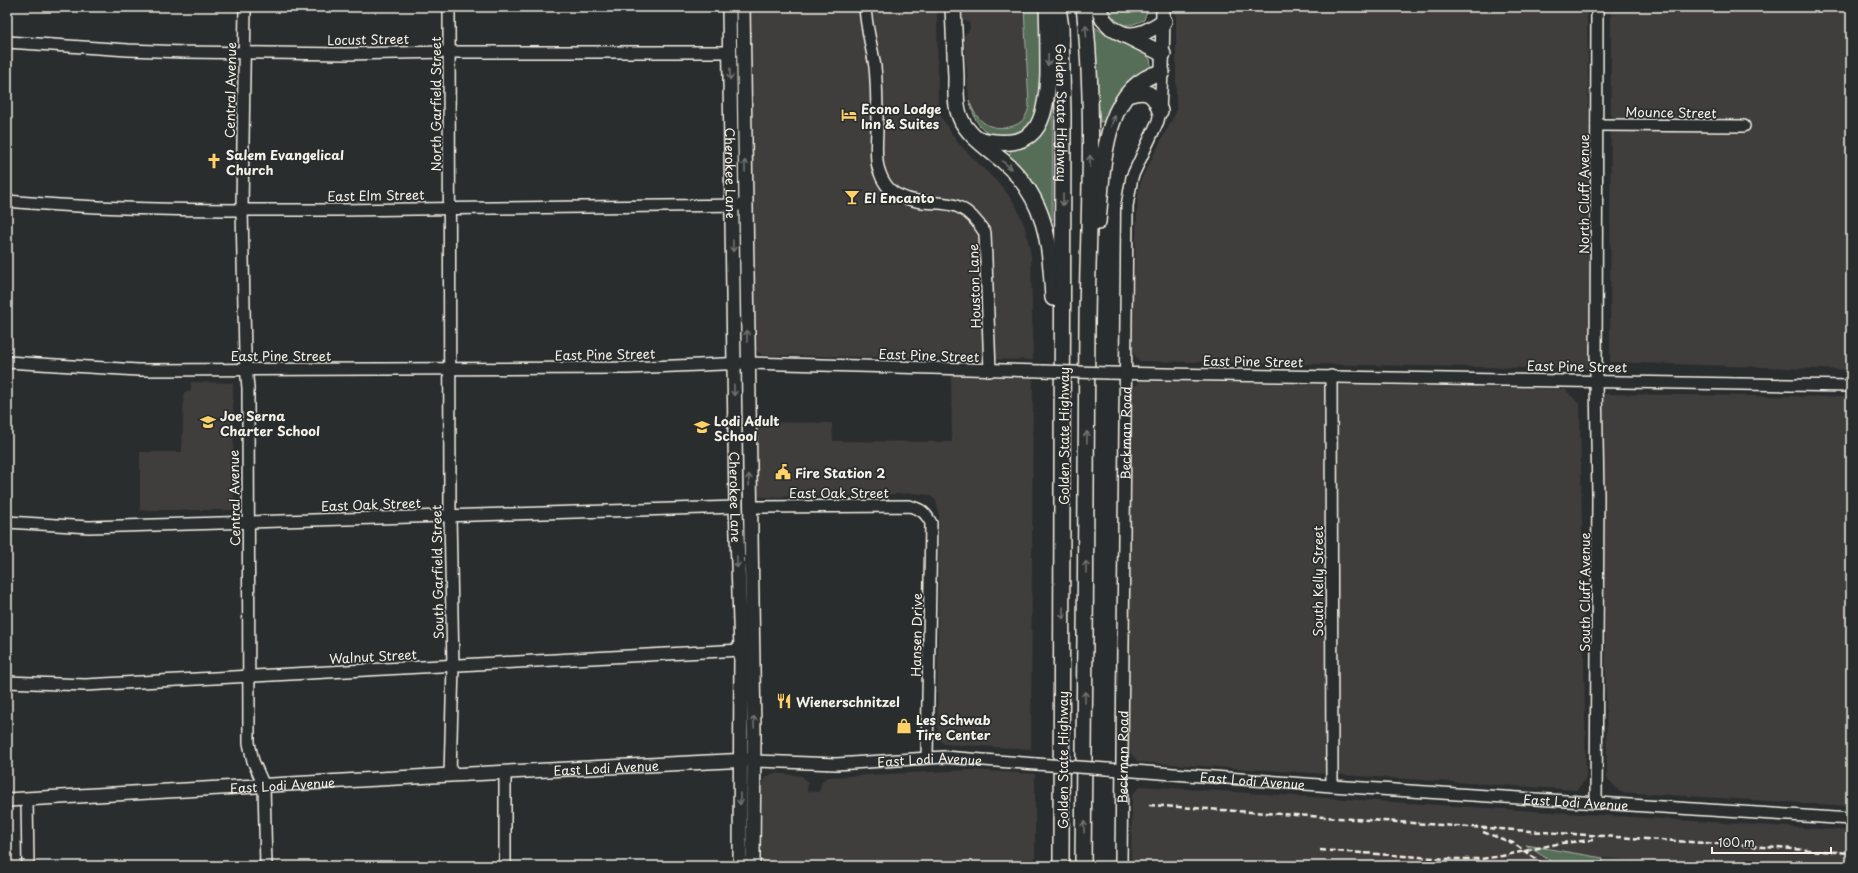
<svg xmlns="http://www.w3.org/2000/svg" width="1858" height="873" font-family="'Playpen Sans',sans-serif">
<style>
.built{fill:#403c3c}
.green{fill:#576d58;stroke:#a6afa0}
.lines{fill:none;stroke-linecap:round;stroke-linejoin:round}
.minor-casing{stroke:#f4f1e8;stroke-width:14}
.major-casing{stroke:#f4f1e8;stroke-width:16}
.highway-casing{stroke:#f4f1e8;stroke-width:18}
.minor{stroke:#2a2d2e;stroke-width:11}
.major{stroke:#2a2d2e;stroke-width:13}
.highway{stroke:#2a2d2e;stroke-width:15}
.rail{stroke:#f4f1e8;stroke-width:2.5;stroke-dasharray:6 3;stroke-linecap:butt}
.minor-bridge-casing{stroke:#f4f1e8;stroke-width:14;stroke-linecap:butt}
.minor-bridge{stroke:#2a2d2e;stroke-width:11}
.oneway{stroke:#71726f}
.labels{text-anchor:middle;dominant-baseline:central;stroke-width:3.5;stroke-linejoin:round;paint-order:stroke}
.street-label{font-size:13px;fill:#f4f1e8;stroke:#2a2d2e}
.poi-label{font-size:13px;font-weight:bold;fill:#f4f1e8;stroke:#2a2d2e;text-anchor:start}
</style>
<rect width="100%" height="100%" fill="#2a2d2e"/>
<filter id="ink" filterUnits="userSpaceOnUse"><feTurbulence type="fractalNoise" baseFrequency=".025" numOctaves="2"/><feDisplacementMap in="SourceGraphic" scale="8" xChannelSelector="R" yChannelSelector="G"/><feConvolveMatrix kernelMatrix="1 2 1 2 8 2 1 2 1" color-interpolation-filters="sRGB"/></filter>
<g filter="url(#ink)">
<!-- built -->
<path class="built" d="M748 7H937L938 101 941 117 958 143 1003 188 1015 204 1025 227 1031 255 1033 360 762 355 755 349Z
M962 7H1024L1029 106 1026 116 1019 123 1009 127H996L985 124 975 114 969 100 964 36 970 29 969 22 963 20Z
M1176 7H1587L1592 369 1140 361 1131 351 1138 192 1142 177 1176 112Z
M1611 7H1851V370L1610 362Z
M951 375 1033 378 1031 749 945 744 941 742 937 735 939 515 936 501 930 495 914 493 898 494 761 497 757 494 756 422 832 423 833 441 952 442Z
M1140 381 1565 389 1580 405 1586 778 1577 790 1138 762 1129 751 1131 390Z
M191 382 233 383 234 510H140V452H182L184 392 191 391Z
M1602 394 1851 397V806L1620 792 1607 778Z
M969 770 1035 774V866H762V785L766 777 774 773 802 776 808 783 807 791 819 792 822 781 828 777Z
M1140 786 1851 831V866H1717L1603 858 1527 846 1558 866H1131L1132 795Z"/>
<!-- green -->
<path class="green" d="M1024 7H1040C1040 28 1040 50 1040 71 1040 85 1042 100 1037 114 1031 130 1013 138 997 135 977 132 974 116 969 100 972 109 976 117 984 123 996 131 1020 129 1026 115 1028 112 1028 109 1029 106Z
M1105 7H1127L1132 13 1148 7 1144 20C1124 29 1115 27 1105 7Z
M1092 25 1106 35 1144 53 1150 59 1151 64 1150 68 1131 79 1115 98 1106 121 1100 122Z
M1053 92 1052 220H1047L1008 158 1012 148Z
M1526 845 1603 858V866H1558Z"/>
<g class="lines">
<defs>
<g id="minor">
<path d="M245 7 242 209 245 355 248 388 249 743 253 761 264 786 266 866"/>
<path d="M449 7 450 515 453 666 450 775"/>
<path d="M865 7C866 27 872 47 875 67 877 86 877 108 877 127 877 140 875 154 878 167 881 178 887 190 898 195 936 213 956 187 985 233L990 371"/>
<path d="M7 42 128 50 184 52 346 54 448 52H730"/>
<path d="M1597 125 1744 126"/>
<path d="M7 201C117 211 226 210 337 210 473 209 609 206 746 205"/>
<path d="M7 362 138 370 627 368 747 363 1041 371"/>
<path d="M1108 373 1851 386"/>
<path d="M1331 376 1332 786"/>
<path d="M750 507 909 506C921 509 925 512 931 523L927 757"/>
<path d="M7 522 89 527 736 507"/>
<path d="M7 682 85 685 741 650"/>
<path id="s1" d="M754 761 836 764 944 757 1036 764"/>
<path id="s2" d="M1107 769 1332 786 1851 819"/>
<path d="M505 772V866"/>
<path d="M27 799 28 866"/>
<path d="M1596 803 1598 496 1596 381 1597 7"/>
<path id="s3" d="M1121 866 1127 206 1132 177 1158 121 1160 111 1162 72"/>
</g>
<g id="major">
<path id="s4" d="M729 7 736 507 741 650 740 866"/>
<path d="M743 7 754 732 753 866"/>
<path d="M1162 72 1163 7"/>
<path id="s5" d="M7 800 450 775 748 760"/>
</g>
<g id="highway">
<path d="M953 7C954 30 955 54 956 77 956 90 955 105 960 117 966 134 990 150 1004 162 1047 199 1050 245 1053 298"/>
<path id="s6" d="M1058 7 1061 28 1063 114 1061 866"/>
<path d="M1098 7 1103 19 1111 28 1163 54"/>
<path d="M1123 34C1139 38 1151 29 1164 21"/>
<path d="M1128 95C1146 89 1154 92 1160 111"/>
<path d="M978 139C1036 153 1046 125 1048 74 1048 52 1048 30 1047 7"/>
<path d="M1098 222C1103 171 1101 87 1162 72"/>
<path d="M1083 866C1085 685 1086 503 1087 322 1088 217 1096 111 1084 7"/>
</g>
</defs>
<!-- minor casing -->
<use href="#minor" class="minor-casing"/>
<!-- major casing -->
<use href="#major" class="major-casing"/>
<!-- highway casing -->
<use href="#highway" class="highway-casing"/>
<!-- minor -->
<use href="#minor" class="minor"/>
<!-- major -->
<use href="#major" class="major"/>
<!-- highway -->
<use href="#highway" class="highway"/>
<!-- rail -->
<path class="rail" d="M1149 805 1851 853
M1483 832 1513 843 1546 866
M1320 850 1447 859H1481L1502 856 1561 843 1593 840"/>
<defs>
<path id="minor-bridge" d="M1041 371 1108 373
M1036 764 1107 769"/>
</defs>
<!-- minor-bridge casing -->
<use href="#minor-bridge" class="minor-bridge-casing"/>
<!-- minor-bridge -->
<use href="#minor-bridge" class="minor-bridge"/>
</g>
<!-- one-way arrows -->
<defs><path id="oneway-shaft" d="M-6 0H5M1.5-3L5.5 0L1.5 3" fill="none" stroke-width="1.6" stroke-linecap="round" stroke-linejoin="round"/></defs>
<g class="oneway">
<use href="#oneway-shaft" transform="translate(1086 31) rotate(-94)"/>
<use href="#oneway-shaft" transform="translate(1048 60) rotate(92)"/>
<use href="#oneway-shaft" transform="translate(730 74) rotate(89)"/>
<use href="#oneway-shaft" transform="translate(1113 121) rotate(-70)"/>
<use href="#oneway-shaft" transform="translate(1090 161) rotate(-90)"/>
<use href="#oneway-shaft" transform="translate(1007 165) rotate(41)"/>
<use href="#oneway-shaft" transform="translate(745 166) rotate(-91)"/>
<use href="#oneway-shaft" transform="translate(1063 200) rotate(91)"/>
<use href="#oneway-shaft" transform="translate(733 246) rotate(89)"/>
<use href="#oneway-shaft" transform="translate(747 336) rotate(-90)"/>
<use href="#oneway-shaft" transform="translate(734 390) rotate(89)"/>
<use href="#oneway-shaft" transform="translate(1087 437) rotate(-90)"/>
<use href="#oneway-shaft" transform="translate(749 480) rotate(-91)"/>
<use href="#oneway-shaft" transform="translate(737 562) rotate(89)"/>
<use href="#oneway-shaft" transform="translate(1086 567) rotate(-90)"/>
<use href="#oneway-shaft" transform="translate(1063 613) rotate(90)"/>
<use href="#oneway-shaft" transform="translate(1085 697) rotate(-90)"/>
<use href="#oneway-shaft" transform="translate(754 722) rotate(-91)"/>
<use href="#oneway-shaft" transform="translate(740 799) rotate(90)"/>
<use href="#oneway-shaft" transform="translate(1084 827) rotate(-90)"/>
</g>
</g>
<!-- icons -->
<defs>
<symbol id="hotel-bare" viewBox="-9 -9 18 18"><path d="M-6-4.5h1.5V1H6V5H4.5V3h-9V5H-6ZM-4 0a1.8 1.8 0 1 1 3.6 0ZM.5 0V-2.5h3Q6-2.5 6 0Z" fill="#ffd166" stroke="#2a2d2e" stroke-width="2.5" paint-order="stroke"/></symbol>
<symbol id="church-bare" viewBox="-9 -9 18 18"><path d="M-1.2-6h2.4v3.5h3.3v2.4h-3.3V6h-2.4V-.1h-3.3v-2.4h3.3Z" fill="#ffd166" stroke="#2a2d2e" stroke-width="2.5" paint-order="stroke"/></symbol>
<symbol id="bar-bare" viewBox="-9 -9 18 18"><path d="M-6-5H6L.8 .8V4.5H3.5V6h-7V4.5H-.8V.8Z" fill="#ffd166" stroke="#2a2d2e" stroke-width="2.5" paint-order="stroke"/></symbol>
<symbol id="school-bare" viewBox="-9 -9 18 18"><path d="M0-5L7-2L0 1L-7-2ZM-4 1L0 2.5L4 1V4Q0 6-4 4Z" fill="#ffd166" stroke="#2a2d2e" stroke-width="2.5" paint-order="stroke"/></symbol>
<symbol id="civic-bare" viewBox="-9 -9 18 18"><path d="M-.6-6.5H3V-4.5H.6V-3L4-1V1h2V6H-6V1h2V-1L-.6-3ZM-1.2 2.5V6h2.4V2.5Z" fill="#ffd166" stroke="#2a2d2e" stroke-width="2.5" paint-order="stroke"/></symbol>
<symbol id="restaurant-bare" viewBox="-9 -9 18 18"><path d="M-5-6h1v4h1v-4h1v4h1v-4h1v5L-1.5 .5V6h-2V.5L-5-1ZM5-6V6H3V1.5H1.5Q1.5-4 5-6Z" fill="#ffd166" stroke="#2a2d2e" stroke-width="2.5" paint-order="stroke"/></symbol>
<symbol id="shop-bare" viewBox="-9 -9 18 18"><path d="M-5-2.5h2.3a2.7 3.5 0 0 1 5.4 0H5L5.5 6h-11ZM-1.5-2.5h3a1.5 2.3 0 0 0-3 0Z" fill="#ffd166" stroke="#2a2d2e" stroke-width="2.5" paint-order="stroke"/></symbol>
</defs>
<g fill-rule="evenodd">
<use href="#hotel-bare" x="838" y="104" width="22" height="22"/>
<use href="#church-bare" x="203" y="150" width="22" height="22"/>
<use href="#bar-bare" x="841" y="186" width="22" height="22"/>
<use href="#school-bare" x="197" y="411" width="22" height="22"/>
<use href="#school-bare" x="691" y="416" width="22" height="22"/>
<use href="#civic-bare" x="772" y="461" width="22" height="22"/>
<use href="#restaurant-bare" x="773" y="690" width="22" height="22"/>
<use href="#shop-bare" x="893" y="715" width="22" height="22"/>
</g>
<g class="labels">
<!-- street labels -->
<g class="street-label">
<text transform="translate(368 39) rotate(-1)">Locust Street</text>
<text transform="translate(230 90) rotate(-89)">Central Avenue</text>
<text transform="translate(435 104) rotate(-90)">North Garfield Street</text>
<text stroke="none"><textPath href="#s6" startOffset="106">Golden State Highway</textPath></text>
<text transform="translate(1671 112) rotate(1)">Mounce Street</text>
<text stroke="none"><textPath href="#s4" startOffset="166">Cherokee Lane</textPath></text>
<text transform="translate(1583 194) rotate(-90)">North Cluff Avenue</text>
<text transform="translate(376 195) rotate(-1)">East Elm Street</text>
<text transform="translate(974 286) rotate(-92)">Houston Lane</text>
<text transform="translate(605 354) rotate(-1)">East Pine Street</text>
<text x="281" y="355">East Pine Street</text>
<text transform="translate(929 355) rotate(2)">East Pine Street</text>
<text transform="translate(1253 361) rotate(1)">East Pine Street</text>
<text transform="translate(1577 366) rotate(1)">East Pine Street</text>
<text stroke="none"><textPath href="#s3" startOffset="433">Beckman Road</textPath></text>
<text transform="translate(1063 436) rotate(-90)">Golden State Highway</text>
<text x="839" y="492">East Oak Street</text>
<text stroke="none"><textPath href="#s4" startOffset="490">Cherokee Lane</textPath></text>
<text transform="translate(234 498) rotate(-91)">Central Avenue</text>
<text transform="translate(371 504) rotate(-2)">East Oak Street</text>
<text transform="translate(437 572) rotate(-91)">South Garfield Street</text>
<text transform="translate(1317 581) rotate(-90)">South Kelly Street</text>
<text transform="translate(1584 592) rotate(-90)">South Cluff Avenue</text>
<text transform="translate(916 635) rotate(-89)">Hansen Drive</text>
<text transform="translate(373 656) rotate(-3)">Walnut Street</text>
<text stroke="none"><textPath href="#s3" startOffset="109">Beckman Road</textPath></text>
<text transform="translate(1062 760) rotate(-90)">Golden State Highway</text>
<text stroke="none"><textPath href="#s1" startOffset="176">East Lodi Avenue</textPath></text>
<text stroke="none"><textPath href="#s5" startOffset="600">East Lodi Avenue</textPath></text>
<text stroke="none"><textPath href="#s2" startOffset="146">East Lodi Avenue</textPath></text>
<text stroke="none"><textPath href="#s5" startOffset="276">East Lodi Avenue</textPath></text>
<text stroke="none"><textPath href="#s2" startOffset="470">East Lodi Avenue</textPath></text>
</g>
<!-- poi labels -->
<g class="poi-label">
<text x="861" y="108">Econo Lodge<tspan x="861" dy="15">Inn &amp; Suites</tspan></text>
<text x="226" y="154">Salem Evangelical<tspan x="226" dy="15">Church</tspan></text>
<text x="864" y="197">El Encanto</text>
<text x="220" y="415">Joe Serna<tspan x="220" dy="15">Charter School</tspan></text>
<text x="714" y="420">Lodi Adult<tspan x="714" dy="15">School</tspan></text>
<text x="795" y="472">Fire Station 2</text>
<text x="796" y="701">Wienerschnitzel</text>
<text x="916" y="719">Les Schwab<tspan x="916" dy="15">Tire Center</tspan></text>
</g>
</g>
<!-- margin -->
<rect width="1858" height="873" fill="none" stroke="#2a2d2e" stroke-width="24"/>
<rect x="12" y="12" width="1834" height="849" fill="none" stroke="#f4f1e8" stroke-width="1.5" filter="url(#ink)"/>
<!-- scale -->
<path d="M1712 847v6h119v-6" fill="none" stroke="#f4f1e8" stroke-width="2"/>
<text x="1718" y="847" font-size="12" fill="#f4f1e8" stroke="#2a2d2e" stroke-width="3" paint-order="stroke">100 m</text>
</svg>
